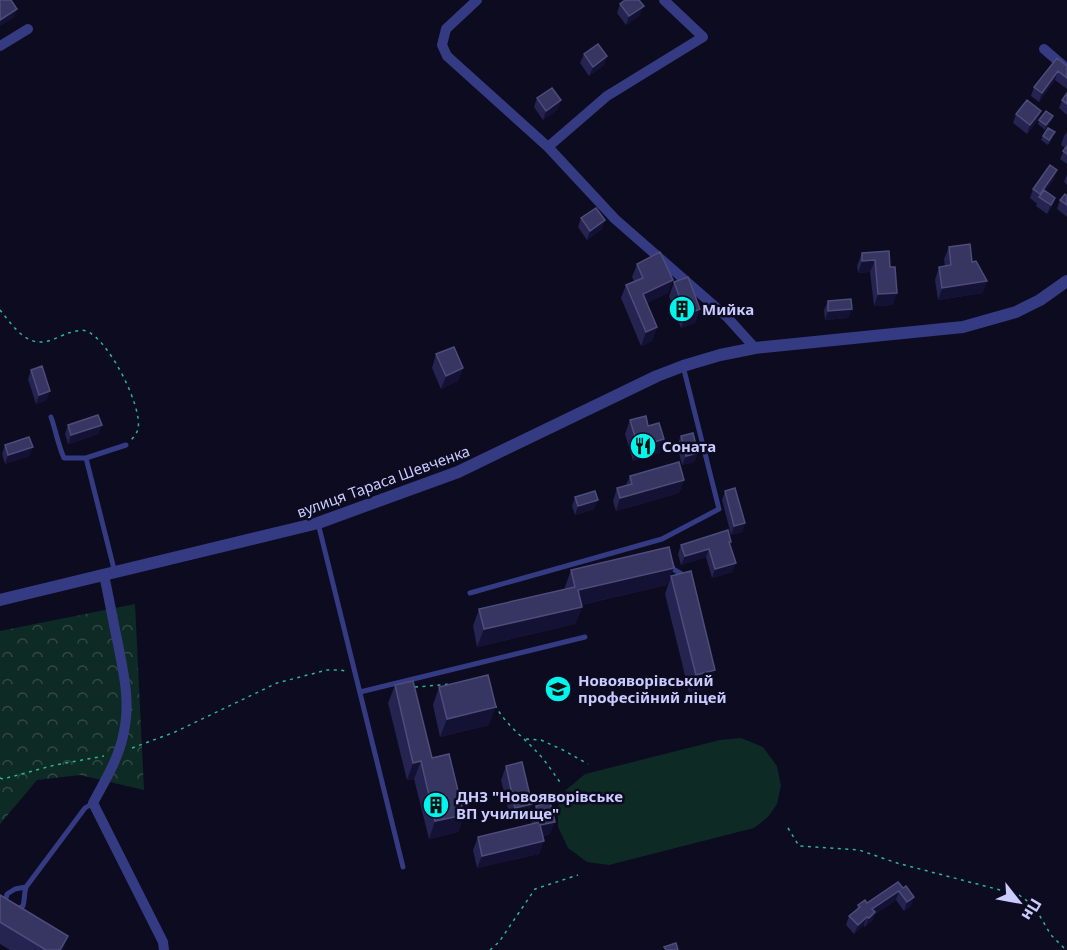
<svg xmlns="http://www.w3.org/2000/svg" width="1067" height="950" font-family="'Noto Sans',sans-serif">
<style>
.forest{fill:url(#forest-crowns)}
.park{fill:#0e2a25}
.lines{fill:none;stroke-linecap:round;stroke-linejoin:round}
.path{stroke:#27b79b;stroke-width:1.5;stroke-dasharray:3 4.5;stroke-linecap:butt}
.service{stroke:#343b82;stroke-width:5}
.minor{stroke:#343b82;stroke-width:10}
.tertiary{stroke:#343b82;stroke-width:12}
.wall{fill:#25234f}
.shaded-wall{fill:#141234}
.building{fill:#373562;stroke:#4e4c7b;stroke-width:1.5}
.labels{text-anchor:middle;dominant-baseline:central;stroke-width:5;stroke-linejoin:round;paint-order:stroke}
.poi-label{font-size:15px;font-weight:bold;fill:#cacbff;stroke:#0c0b20;text-anchor:start}
.street-label{font-size:15px;fill:#cacbff;stroke:#0c0b20}
</style>
<defs>
<pattern id="forest-crowns" width="20" height="18" patternUnits="userSpaceOnUse" patternTransform="scale(1.5)"><rect width="20" height="18" fill="#0e2a25"/><path d="M2 6a3 3 0 1 1 6 0M12 15a3 3 0 1 1 6 0" fill="none" stroke="#304846"/></pattern>
</defs>
<rect width="100%" height="100%" fill="#0c0b20"/>
<!-- forest -->
<path class="forest" d="M135 604 144 790 80 775 37 780 0 824V631Z"/>
<!-- park -->
<path class="park" d="M741 738 763 747 777 766 781 786 777 804 768 817 754 828 609 865 587 862 568 848 558 827V807L566 790 585 774 720 740Z"/>
<g class="lines">
<!-- path -->
<path class="path" d="M0 310C11 323 23 343 42 342 49 342 61 336 68 333 74 332 80 329 86 331 108 338 143 407 138 429 137 433 134 437 131 440
M415 687 452 684
M495 705C505 724 522 736 536 751 546 761 554 774 562 785
M526 739 541 740 563 750 588 764
M132 748 175 732 277 683 327 670H340L345 671
M0 778 3 779 55 765 104 756
M788 828 799 846 859 850 897 863 1019 895 1034 906 1051 935 1066 950
M490 950 499 942 535 889 578 875"/>
<!-- service -->
<path class="service" d="M51 417C56 431 58 445 64 458H86L126 445
M86 458 115 573
M318 523 403 867
M671 563 673 569 685 576
M470 593 662 539 719 509 683 366
M360 692 585 637
M7 904 5 902 7 894 15 889 26 887 85 808 93 803
M15 909H17L23 906C25 898 24 894 26 887"/>
<!-- minor -->
<path class="minor" d="M477 0 446 29 442 45 447 56 548 147 615 219 727 317 755 348
M0 46 28 29
M1044 49 1067 69
M548 147 607 96 703 37 664 0
M104 575C109 598 113 621 118 644 124 675 131 704 123 736 118 760 104 782 93 803L163 942 164 950"/>
<!-- tertiary -->
<path class="tertiary" d="M0 600 318 523 458 472 657 376 683 366 720 355 755 348 963 327 1016 312 1040 300 1067 281"/>
</g>
<!-- wall -->
<path class="wall" d="M620 4 640 15 626 25 617 13Z
M584 54 604 65 589 76 580 63Z
M1065 66H1067V89L1055 80 1039 102 1031 96 1034 87Z
M1067 93V115L1059 108 1062 100Z
M537 98 558 109 543 120 534 107Z
M1016 114 1038 120 1027 134 1013 123Z
M1053 116 1052 120 1045 130 1038 124 1039 120Z
M1067 132V164L1060 159 1065 148 1061 145 1064 136Z
M1043 136 1053 137 1048 145 1041 140Z
M1067 174V185L1064 182Z
M1054 179 1045 191 1052 207 1047 214 1036 206 1037 202 1036 203 1030 198 1033 189Z
M1067 196V217L1057 209 1060 200Z
M581 218 602 229 587 240 578 227Z
M949 247 972 262 983 293 938 300 935 280 939 267 945 266 944 259Z
M862 253 890 267 893 305 874 306 870 272 858 273 857 266Z
M637 264 673 280 668 293 647 303 657 327 652 341 641 346 621 298 626 285 634 281 632 277Z
M674 282 700 309 695 323 681 328 669 296Z
M828 301 852 309 848 318 825 320 824 310Z
M436 354 463 368 458 381 441 389 432 368Z
M31 370 47 400 36 404 28 379Z
M630 420 648 426 664 439 659 453 633 461 625 434Z
M68 425H102L98 434 68 444 65 434Z
M681 436 698 453 694 462 682 465 677 445Z
M5 445 33 447 29 456 5 464 2 454Z
M630 476 684 480 679 493 616 511 613 501 617 488 626 485Z
M725 491 745 523 742 532 731 535 722 500Z
M575 497 594 509 575 515 572 506Z
M681 545H730L736 563 732 572 712 578 706 557 681 565 678 554Z
M571 570 667 585 581 605 582 607 575 624 477 647 473 626 479 609 565 589V587Z
M671 576 709 688 689 692 665 594Z
M395 685 432 758 464 815 458 832 429 839 414 779 407 780 388 703Z
M439 687 489 725 440 737 433 705Z
M506 766 527 817 511 821 501 780Z
M536 806 550 834 543 836 544 841 539 854 477 868 473 850 478 837 532 824 531 818Z
M898 882 911 906 904 911 896 900 875 914 872 921 865 927 864 925 854 934 846 925 849 916 856 911 858 905 867 903Z
M0 895 63 950H10L0 944Z"/>
<!-- shaded-wall -->
<path class="shaded-wall" d="M644 6 640 15 626 25 629 16Z
M17 9 14 18 0 26V20Z
M607 56 604 65 589 76 593 67Z
M1058 71 1055 80 1039 102 1042 93Z
M561 100 558 109 543 120 546 111Z
M1041 111 1038 120 1027 134 1030 125Z
M1053 116 1052 120 1045 130 1046 125Z
M1057 170 1054 179 1041 198 1039 197 1036 203 1040 194Z
M1055 198 1052 207 1047 214 1051 205Z
M605 220 602 229 587 240 590 231Z
M875 260 870 272 858 273 862 261Z
M673 280 668 293 639 307 643 294Z
M987 281 983 293 938 300 942 288Z
M897 293 893 305 874 306 878 294Z
M700 309 695 323 681 328 686 315Z
M852 309 848 318 825 320 828 311Z
M657 327 652 341 641 346 646 332Z
M463 368 458 381 441 389 446 376Z
M50 391 47 400 36 404 39 395Z
M102 425 98 434 68 444 71 435Z
M664 439 659 453 633 461 638 447Z
M33 447 29 456 5 464 8 455Z
M698 453 694 462 682 465 686 456Z
M684 480 679 493 616 511 620 498Z
M598 500 594 509 575 515 578 506Z
M745 523 742 532 731 535 734 526Z
M709 549 706 557 681 565 685 556Z
M736 563 732 572 712 578 715 569Z
M674 568 667 585 571 607 578 590Z
M582 607 575 624 477 647 484 629Z
M715 670 709 688 689 692 696 675Z
M496 707 489 725 440 737 447 719Z
M421 761 414 779 407 780 413 763Z
M532 804 527 817 511 821 515 808Z
M464 815 458 832 429 839 435 821Z
M555 822 550 834 536 837 540 825Z
M544 841 539 854 477 868 482 856Z
M899 891 896 900 875 914 872 921 865 927 872 909Z
M914 897 911 906 904 911 907 902Z
M867 917 864 925 854 934 858 925Z
M68 936 63 950H60Z"/>
<!-- building -->
<path class="building" d="M0 0H11L17 9 0 20Z
M625 0H639L644 6 629 16 620 4Z
M598 44 607 56 593 67 584 54Z
M1057 58 1067 66V78L1058 71 1042 93 1034 87Z
M552 88 561 100 546 111 537 98Z
M1067 93V104L1062 100Z
M1027 100 1041 111 1030 125 1016 114Z
M1046 111 1053 116 1046 125 1039 120Z
M1048 128 1055 132 1049 140 1043 136Z
M1067 146V154L1063 151Z
M1050 165 1057 170 1040 194 1033 189Z
M1044 190 1055 198 1051 205 1039 197Z
M1065 194 1067 196V205L1060 200Z
M596 208 605 220 590 231 581 218Z
M970 244 972 262 976 261 987 281 942 288 939 267 951 265 949 247Z
M889 251 890 267H895L897 293 878 294 875 260 862 261V253Z
M660 252 673 280 643 294 657 327 646 332 626 285 643 278 637 264Z
M688 277 700 309 686 315 674 282Z
M851 299 852 309 828 311V301Z
M454 347 463 368 446 376 436 354Z
M42 366 50 391 39 395 31 370Z
M98 415 102 425 71 435 68 425Z
M646 416 648 426 659 423 664 439 638 447 630 420Z
M693 433 698 453 686 456 681 436Z
M29 437 33 447 8 455 5 445Z
M679 462 684 480 620 498 617 488 632 484 630 476Z
M735 488 745 523 734 526 725 491Z
M595 491 598 500 578 506 575 497Z
M728 530 731 542H729L736 563 715 569 709 549 685 556 681 545Z
M669 547 674 568 578 590 582 607 484 629 479 609 575 587 571 570Z
M691 571 715 670 696 675 671 576Z
M488 675 496 707 447 719 439 687Z
M413 681 432 758 449 754 464 815 435 821 421 761 413 763 395 685Z
M522 762 532 804 515 808 506 766Z
M550 802 555 822 540 825 544 841 482 856 478 837 540 822 536 806Z
M898 882 903 888 906 886 914 897 907 902 899 891 872 909 875 912 869 918 867 917 858 925 849 916 860 907 858 905 865 900 867 903Z
M0 895 68 936 60 950H46L0 922Z
M676 943 678 950H666L664 947Z"/>
<!-- icons -->
<defs>
<symbol id="building-disc" viewBox="-11 -11 22 22"><circle r="9.5" fill="#00f5ed" stroke="#0c0b20"/><path d="M-4-6H4V6H1V3H-1V6H-4ZM-2.5-4.3h1.7v1.8h-1.7ZM.8-4.3h1.7v1.8H.8ZM-2.5-1h1.7V.8h-1.7ZM.8-1h1.7V.8H.8Z" fill="#111"/></symbol>
<symbol id="restaurant-disc" viewBox="-11 -11 22 22"><circle r="9.5" fill="#00f5ed" stroke="#0c0b20"/><path d="M-5-6h1v4h1v-4h1v4h1v-4h1v5L-1.5 .5V6h-2V.5L-5-1ZM5-6V6H3V1.5H1.5Q1.5-4 5-6Z" fill="#111"/></symbol>
<symbol id="university-disc" viewBox="-11 -11 22 22"><circle r="9.5" fill="#00f5ed" stroke="#0c0b20"/><path d="M0-5L7-2L0 1L-7-2ZM-4 1L0 2.5L4 1V4Q0 6-4 4Z" fill="#111"/></symbol>
</defs>
<g fill-rule="evenodd">
<use href="#building-disc" x="667" y="294" width="30" height="30"/>
<use href="#restaurant-disc" x="628" y="431" width="30" height="30"/>
<use href="#university-disc" x="543" y="674" width="30" height="30"/>
<use href="#building-disc" x="421" y="790" width="30" height="30"/>
</g>
<g class="labels">
<!-- poi labels -->
<g class="poi-label">
<text x="702" y="309">Мийка</text>
<text x="662" y="446">Соната</text>
<text x="578" y="680">Новояворівський<tspan x="578" dy="17">професійний ліцей</tspan></text>
<text x="456" y="796">ДНЗ "Новояворівське<tspan x="456" dy="17">ВП училище"</tspan></text>
</g>
<!-- street labels -->
<g class="street-label">
<text transform="translate(383 481) rotate(-20)">вулиця Тараса Шевченка</text>
</g>
</g>
<!-- north arrow -->
<g transform="translate(1019 902) rotate(121)" stroke="#0c0b20" stroke-width="4.5" paint-order="stroke">
<path d="M0-4.5L10 22L0 15L-10 22Z" fill="#cacbff"/>
<text y="-9" font-size="16" font-weight="bold" text-anchor="middle" fill="#cacbff">Пн</text>
</g>
</svg>
